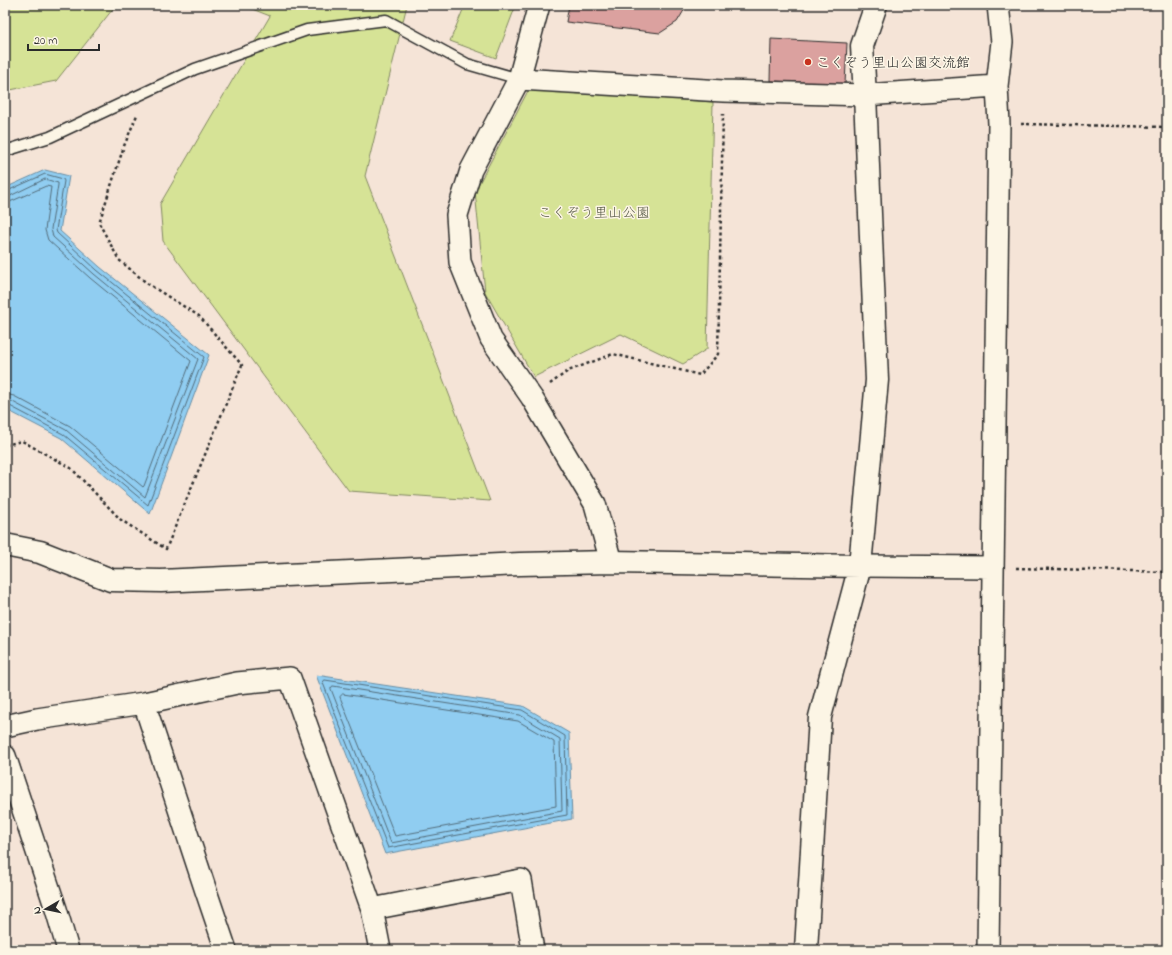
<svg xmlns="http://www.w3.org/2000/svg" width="1172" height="955" font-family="'Indie Flower','Klee One',sans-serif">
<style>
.green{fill:#d6e396;stroke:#808760}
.water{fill:#90cdf1;stroke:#688ca2}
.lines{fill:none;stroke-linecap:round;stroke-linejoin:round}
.shore{stroke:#536c7a;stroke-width:1}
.building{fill:#dba19f;stroke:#2b2b2b}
.service-casing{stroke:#2b2b2b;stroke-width:13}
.minor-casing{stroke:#2b2b2b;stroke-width:24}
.tertiary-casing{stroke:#2b2b2b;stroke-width:25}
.path{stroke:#2b2b2b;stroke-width:2.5;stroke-dasharray:3 3;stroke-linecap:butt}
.service{stroke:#fcf5e5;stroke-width:10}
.minor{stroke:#fcf5e5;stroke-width:21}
.tertiary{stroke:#fcf5e5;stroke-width:22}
.poi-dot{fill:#c8321e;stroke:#fcf5e5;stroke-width:1.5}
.labels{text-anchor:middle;stroke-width:3;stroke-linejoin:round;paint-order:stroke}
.poi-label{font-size:14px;fill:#2b2b2b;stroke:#fcf5e5;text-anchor:start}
.park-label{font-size:14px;fill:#565946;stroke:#fcf5e5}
</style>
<rect width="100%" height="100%" fill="#f5e4d7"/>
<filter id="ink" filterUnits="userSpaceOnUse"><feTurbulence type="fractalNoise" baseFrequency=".025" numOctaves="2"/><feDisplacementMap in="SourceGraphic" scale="8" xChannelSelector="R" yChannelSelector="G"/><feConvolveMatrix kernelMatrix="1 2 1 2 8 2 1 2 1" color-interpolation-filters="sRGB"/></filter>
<g filter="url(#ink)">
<!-- green -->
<path class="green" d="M5,5h111l-60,76 -51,10z
M242,5h165l-42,171 125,325 -141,-10 -186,-250 -3,-37 110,-188z
M465,5h51l-20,53 -46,-17z
M529,89l184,13 -6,247 -24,15 -62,-30 -87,43 -49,-85 -10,-101z"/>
<!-- water -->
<path class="water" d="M45,170l24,6 -9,55 40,36 109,88 -59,159 -89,-76 -52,-27 -4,-4v-219z
M316,675l207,31 46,27 3,86 -187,35z"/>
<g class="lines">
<!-- shore -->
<path class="shore" d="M5,192l40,-18 18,5 1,2 -8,49 1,3 40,37 107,87 -56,148 -85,-71 -55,-29h-3
M5,197l5,-1 35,-17 13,4v2l-7,44 2,8 41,37 104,85 -53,138 -79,-67 -55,-29 -6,-1
M5,203l7,-2 34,-15 5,1 -6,43 3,10 42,38 101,83 -47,125 -1,1 -73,-61 -56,-30 -9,-2
M325,680l197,30 43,26 2,79 -179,33 -65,-165z
M333,686l187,29 40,24 2,72 -171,32 -60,-154z
M343,694l175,27 36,21 2,64 -161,30 -55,-139z"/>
</g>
<!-- building -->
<path class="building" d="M569,5h117v2l-9,15 -17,11 -94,-11z
M771,39l76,4 -2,41 -75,-3z"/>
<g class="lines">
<defs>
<path id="service" d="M5,151l45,-14 145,-68 112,-39 79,-10 81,44 52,15"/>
<path id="minor" d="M539,5l-20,74 -48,91 -14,45 3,47 31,77 41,59 63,106 16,58
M519,79l204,12 142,4 132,-9
M860,566l133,1
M144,703l62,188 20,59
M5,726l32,-7 107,-16 93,-20 53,-5 82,231 8,41
M5,756l51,153 12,41
M372,909l149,-29 12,70
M988,950l11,-826 -2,-38 5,-44 -4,-37"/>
<path id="tertiary" d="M5,545l35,7 71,28 50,1 359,-17 91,-2 249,4
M806,950l14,-233 40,-151 17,-186 -12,-285 -3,-49 14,-41"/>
</defs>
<!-- service casing -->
<use href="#service" class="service-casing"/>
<!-- minor casing -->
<use href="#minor" class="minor-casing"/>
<!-- tertiary casing -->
<use href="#tertiary" class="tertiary-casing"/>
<!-- path -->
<path class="path" d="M1021,124l146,3
M550,384l18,-13 45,-17 87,21 18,-21 5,-240
M5,445l17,-4 49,27 50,52 45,29 76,-184 -43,-49 -51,-32 -29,-24 -20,-37 25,-77 13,-31
M1016,568l151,4"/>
<!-- service -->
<use href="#service" class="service"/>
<!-- minor -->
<use href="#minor" class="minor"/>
<!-- tertiary -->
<use href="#tertiary" class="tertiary"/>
</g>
</g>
<!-- markers -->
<circle class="poi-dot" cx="808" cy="62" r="4"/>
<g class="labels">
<!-- poi labels -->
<g class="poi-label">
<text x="816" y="67">こくぞう里山公園交流館</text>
</g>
<!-- park labels -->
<g class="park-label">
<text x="594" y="217">こくぞう里山公園</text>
</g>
</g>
<!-- margin -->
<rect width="1172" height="955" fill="none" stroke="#fcf5e5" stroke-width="20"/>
<rect x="10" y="10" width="1152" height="935" fill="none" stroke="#2b2b2b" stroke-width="1.5" filter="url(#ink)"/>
<!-- north arrow -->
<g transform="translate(46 909) rotate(261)" stroke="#fcf5e5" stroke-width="3" paint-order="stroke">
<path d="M0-3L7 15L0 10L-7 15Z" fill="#2b2b2b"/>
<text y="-6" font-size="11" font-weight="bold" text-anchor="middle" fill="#2b2b2b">N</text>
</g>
<!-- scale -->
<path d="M28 44v6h71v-6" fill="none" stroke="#2b2b2b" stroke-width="2"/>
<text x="34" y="44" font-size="12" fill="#2b2b2b" stroke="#fcf5e5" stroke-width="3" paint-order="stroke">20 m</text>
</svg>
